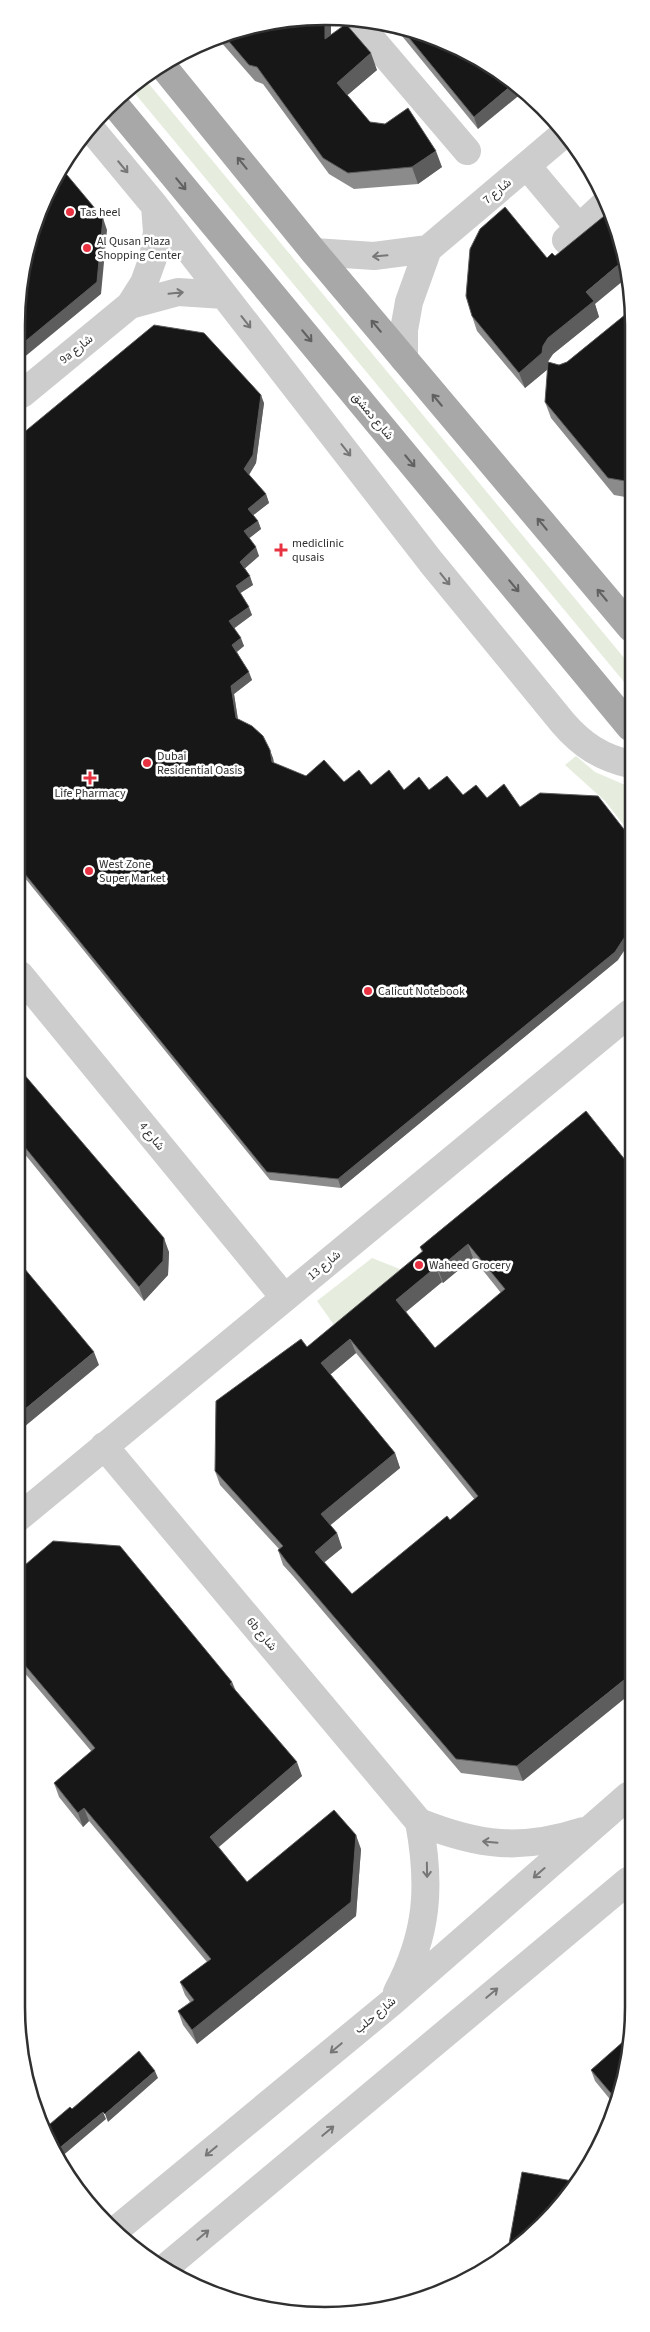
<svg xmlns="http://www.w3.org/2000/svg" width="650" height="2332" font-family="'Source Sans 3',Vazirmatn,sans-serif">
<style>
.green{fill:#e6edde}
.lines{fill:none;stroke-linecap:round;stroke-linejoin:round}
.minor{stroke:#cdcdcd;stroke-width:28}
.major{stroke:#a8a8a8;stroke-width:28}
.wall{fill:#8b8b8b;fill-rule:evenodd}
.shaded-wall{fill:#5d5d5d}
.building{fill:#171717;stroke:#5d5d5d;fill-rule:evenodd}
.oneway{stroke:#606060}
.oneway2{stroke:#777}
.poi-dot{fill:#e83141;stroke:#fff;stroke-width:2}
.labels{text-anchor:middle;stroke-width:5;stroke-linejoin:round;paint-order:stroke}
.street-label{font-size:12px;fill:#303030;stroke:#fff}
.poi-label{font-size:12px;fill:#303030;stroke:#fff;text-anchor:start}
.rim{fill:none;stroke:#303030;stroke-width:2.5}
</style>
<rect width="100%" height="100%" fill="#fff"/>
<!-- green -->
<path class="green" d="M144,78l486,587v24l-498,-599z
M576,756l19,16 35,15v46l-25,-32 -40,-36z
M372,1258l38,15 -71,59 -22,-31z"/>
<g class="lines">
<!-- minor -->
<path class="minor" d="M357,22l110,129
M92,130l63,76 276,356 132,161c19,22 39,35 67,41
M527,166l52,62
M566,240l40,-37
M314,252l60,4 54,-7
M130,305l48,-13 46,3
M404,359v-29l5,-28 19,-53 137,-116
M22,394l108,-89 14,-22 9,-25 4,-26 -2,-26
M20,975l264,322
M104,1446l315,376c60,24 102,29 164,9
M18,1518l612,-505
M397,1992c31,-58 34,-106 22,-170
M117,2229l274,-226 237,-207
M166,2267l462,-386"/>
<!-- major -->
<path class="major" d="M162,65l152,187 317,376
M116,106l514,621"/>
</g>
<!-- wall -->
<path class="wall" d="M264,22h67v13l46,35 -30,25 23,27 72,45 -24,17 -64,5 -25,-15 -66,-90 -8,-3 -35,-40z
M393,25l86,32 -1,72z
M547,258l48,46 4,13 -46,37 -5,8 11,3 8,-3 64,-52v188l-17,-3 -63,-77 -6,-16 3,-33 -23,19 -48,-57 -5,-15z
M264,403l-8,60 -7,12 17,19 3,9 -16,12 5,6 3,8 -12,9 10,18 -14,12 8,17 -13,8 12,22 -18,13 10,18 -7,6 15,28 -18,14 4,25 35,39 1,5 32,13 38,6 27,3 33,5h25l34,5 155,165 -277,228 -71,-8 -250,-308 2,-438z
M19,1075l150,177 -1,23 -24,26 -125,-154z
M586,1111l-63,670 -62,-8 -168,-197 -10,-11 -5,-15 1,-1 -59,-64 -5,-14 207,-219 -2,-5zM473,1258l28,35 -66,55 -29,-36 36,-30 1,1zM356,1353l119,147 -25,20 -98,74 -28,-32 18,-14 -5,-15 -7,-8 70,-57 -5,-15 -65,-78z
M18,1571l214,111 4,9 66,85 -83,71 28,35 114,-33 -5,67 -159,128 -14,-19 -5,-14 12,-9 -5,-7 -5,-13 27,-20 -118,-141 -6,6 -24,-30 -5,-14 38,-31 -75,-88z
M628,2067l-15,36 -18,-22 -4,-11z"/>
<!-- shaded-wall -->
<path class="shaded-wall" d="M325,22h6v34l-6,-17z
M371,53l6,17 -34,29 -6,-16z
M512,85l10,8 -44,36 -4,-12z
M436,151l6,16 -24,17 -6,-17z
M103,218l4,12 -6,64 -79,65v-15z
M624,260l5,16 -34,28 4,13 -46,37 -5,7v8l-23,19 -6,-15 67,-81z
M261,395l3,8 -8,60 -9,15 -3,-9z
M266,494l3,9 -18,14 -3,-8z
M258,521l3,8 -14,11 -3,-9z
M256,547l3,9 -16,14 -3,-8z
M250,576l3,9 -14,9 -3,-8z
M249,607l3,8 -20,15 -3,-9z
M241,638l3,8 -9,7 -3,-8z
M249,672l3,8 -18,14 5,33 -3,-9 -5,-32z
M270,750l3,8 2,13 -3,-9z
M630,929v13l-12,18 -277,228 -3,-9z
M164,1238l5,14 -1,23 -24,26 -5,-14z
M468,1244l5,14 -30,25 -5,-14z
M436,1267l6,15 -40,33 -6,-15z
M350,1339l6,14 -30,25 -5,-15z
M94,1352l5,13 -81,67v-17z
M395,1453l5,15 -73,60 -6,-14z
M337,1533l5,15 -22,18 -5,-14z
M629,1676v19l-106,86 -6,-15z
M232,1682l5,14 -7,-12z
M297,1762l5,14 -87,74 -5,-13z
M84,1808l5,13 -6,6 -5,-14z
M356,1835l5,14 -5,67 -159,128 -5,-14z
M155,2071l3,7 -50,44 -3,-8z
M103,2112l3,7 -46,39 -4,-7z"/>
<!-- building -->
<path class="building" d="M264,22h61v17l21,-15 25,29 -34,30 33,39 15,2 23,-16 28,43 -24,16 -64,6 -25,-15 -66,-91 -8,-2 -23,-27z
M401,28l78,29 33,28 -38,32z
M62,169l41,49 -6,64 -75,62v-79z
M505,207l42,51 5,-5 3,3 54,-44 15,48 -38,32 8,9 -46,37 -5,8 -1,7 -23,20 -47,-57 -6,-20 4,-47 10,-20z
M631,310v172l-23,-4 -63,-76 3,-40 11,3 8,-3z
M154,325l50,8 57,62 -8,60 -9,14 22,25 -18,15 10,12 -14,10 12,16 -16,15 10,14 -14,10 13,21 -20,14 12,17 -9,7 17,27 -18,14 5,32 16,8 11,10 7,14 2,12 34,14 18,-16 20,22 15,-12 12,15 18,-15 15,20 15,-13 10,13 18,-14 16,19 13,-10 11,13 17,-14 16,23 20,-14 58,3 32,41v92l-15,23 -277,227 -71,-7 -247,-304 2,-434z
M22,1072l142,166 -1,23 -24,26 -120,-147v-65z
M586,1111l44,55 -1,510 -112,90 -61,-7 -169,-197 -9,-12 5,-4 -68,-75 1,-70 85,-62 6,8 116,-96 -3,-4zM468,1244l37,45 -70,59 -39,-48 40,-33 2,2zM350,1339l128,157 -28,24 -3,-4 -95,78 -37,-42 22,-19 -16,-19 74,-61 -74,-90z
M19,1262l75,90 -76,63z
M53,1541l67,5 112,136 -2,2 67,78 -87,75 37,45 87,-72 22,25 -5,67 -159,128 -14,-19 16,-11 -14,-18 31,-23 -127,-151 -6,5 -24,-30 41,-35 -78,-92 1,-85z
M625,2040l3,4v23l-13,31 -24,-28z
M139,2051l16,20 -50,43 -2,-2 -47,39 -13,-21 27,-23 2,2z
M522,2172l56,10 -65,70 -6,3z"/>
<!-- one-way arrows -->
<defs><path id="oneway-shaft" d="M-6 0H5M1.5-3L5.5 0L1.5 3" fill="none" stroke-width="1.6" stroke-linecap="round" stroke-linejoin="round" transform="scale(1.25)"/></defs>
<g class="oneway">
<use href="#oneway-shaft" transform="translate(242 163) rotate(-129)"/>
<use href="#oneway-shaft" transform="translate(181 184) rotate(50)"/>
<use href="#oneway-shaft" transform="translate(376 326) rotate(-130)"/>
<use href="#oneway-shaft" transform="translate(307 336) rotate(50)"/>
<use href="#oneway-shaft" transform="translate(437 400) rotate(-130)"/>
<use href="#oneway-shaft" transform="translate(410 461) rotate(50)"/>
<use href="#oneway-shaft" transform="translate(542 524) rotate(-130)"/>
<use href="#oneway-shaft" transform="translate(514 586) rotate(50)"/>
<use href="#oneway-shaft" transform="translate(602 595) rotate(-130)"/>
</g>
<g class="oneway2">
<use href="#oneway-shaft" transform="translate(123 167) rotate(50)"/>
<use href="#oneway-shaft" transform="translate(380 256) rotate(175)"/>
<use href="#oneway-shaft" transform="translate(176 293) rotate(-6)"/>
<use href="#oneway-shaft" transform="translate(246 322) rotate(52)"/>
<use href="#oneway-shaft" transform="translate(346 450) rotate(52)"/>
<use href="#oneway-shaft" transform="translate(445 579) rotate(51)"/>
<use href="#oneway-shaft" transform="translate(490 1842) rotate(-175)"/>
<use href="#oneway-shaft" transform="translate(427 1870) rotate(89)"/>
<use href="#oneway-shaft" transform="translate(539 1873) rotate(139)"/>
<use href="#oneway-shaft" transform="translate(492 1993) rotate(-40)"/>
<use href="#oneway-shaft" transform="translate(336 2048) rotate(140)"/>
<use href="#oneway-shaft" transform="translate(328 2131) rotate(-40)"/>
<use href="#oneway-shaft" transform="translate(211 2151) rotate(140)"/>
<use href="#oneway-shaft" transform="translate(203 2235) rotate(-40)"/>
</g>
<!-- markers -->
<g class="poi-dot">
<circle cx="70" cy="212" r="5"/>
<circle cx="87" cy="248" r="5"/>
<path d="M278.5 542.5h5v5h5v5h-5v5h-5v-5h-5v-5h5z"/>
<circle cx="147" cy="763" r="5"/>
<path d="M87.5 770.5h5v5h5v5h-5v5h-5v-5h-5v-5h5z"/>
<circle cx="89" cy="871" r="5"/>
<circle cx="368" cy="991" r="5"/>
<circle cx="419" cy="1265" r="5"/>
</g>
<g class="labels">
<!-- street labels -->
<g class="street-label">
<text transform="translate(497 191) rotate(-40)" y="4">شارع 7</text>
<text transform="translate(76 349) rotate(-39)" y="4">9a شارع</text>
<text transform="translate(373 416) rotate(50)" y="4">شارع دمشق</text>
<text transform="translate(152 1136) rotate(51)" y="4">شارع 4</text>
<text transform="translate(324 1265) rotate(-40)" y="4">شارع 13</text>
<text transform="translate(262 1634) rotate(50)" y="4">6b شارع</text>
<text transform="translate(375 2015) rotate(-40)" y="4">شارع حلب</text>
</g>
<!-- poi labels -->
<g class="poi-label">
<text x="80" y="216">Tas heel</text>
<text x="97" y="245">Al Qusan Plaza<tspan x="97" dy="14">Shopping Center</tspan></text>
<text x="292" y="547">mediclinic<tspan x="292" dy="14">qusais</tspan></text>
<text x="157" y="760">Dubai<tspan x="157" dy="14">Residential Oasis</tspan></text>
<text x="90" y="797" text-anchor="middle">Life Pharmacy</text>
<text x="99" y="868">West Zone<tspan x="99" dy="14">Super Market</tspan></text>
<text x="378" y="995">Calicut Notebook</text>
<text x="429" y="1269">Waheed Grocery</text>
</g>
</g>
<!-- crop -->
<path d="M0 0H650V2332H0ZM325 25H325A300 300 0 0 1 625 325V2007A300 300 0 0 1 325 2307H325A300 300 0 0 1 25 2007V325A300 300 0 0 1 325 25Z" fill="#fff" fill-rule="evenodd"/>
<path class="rim" d="M325 25H325A300 300 0 0 1 625 325V2007A300 300 0 0 1 325 2307H325A300 300 0 0 1 25 2007V325A300 300 0 0 1 325 25Z"/>
</svg>
